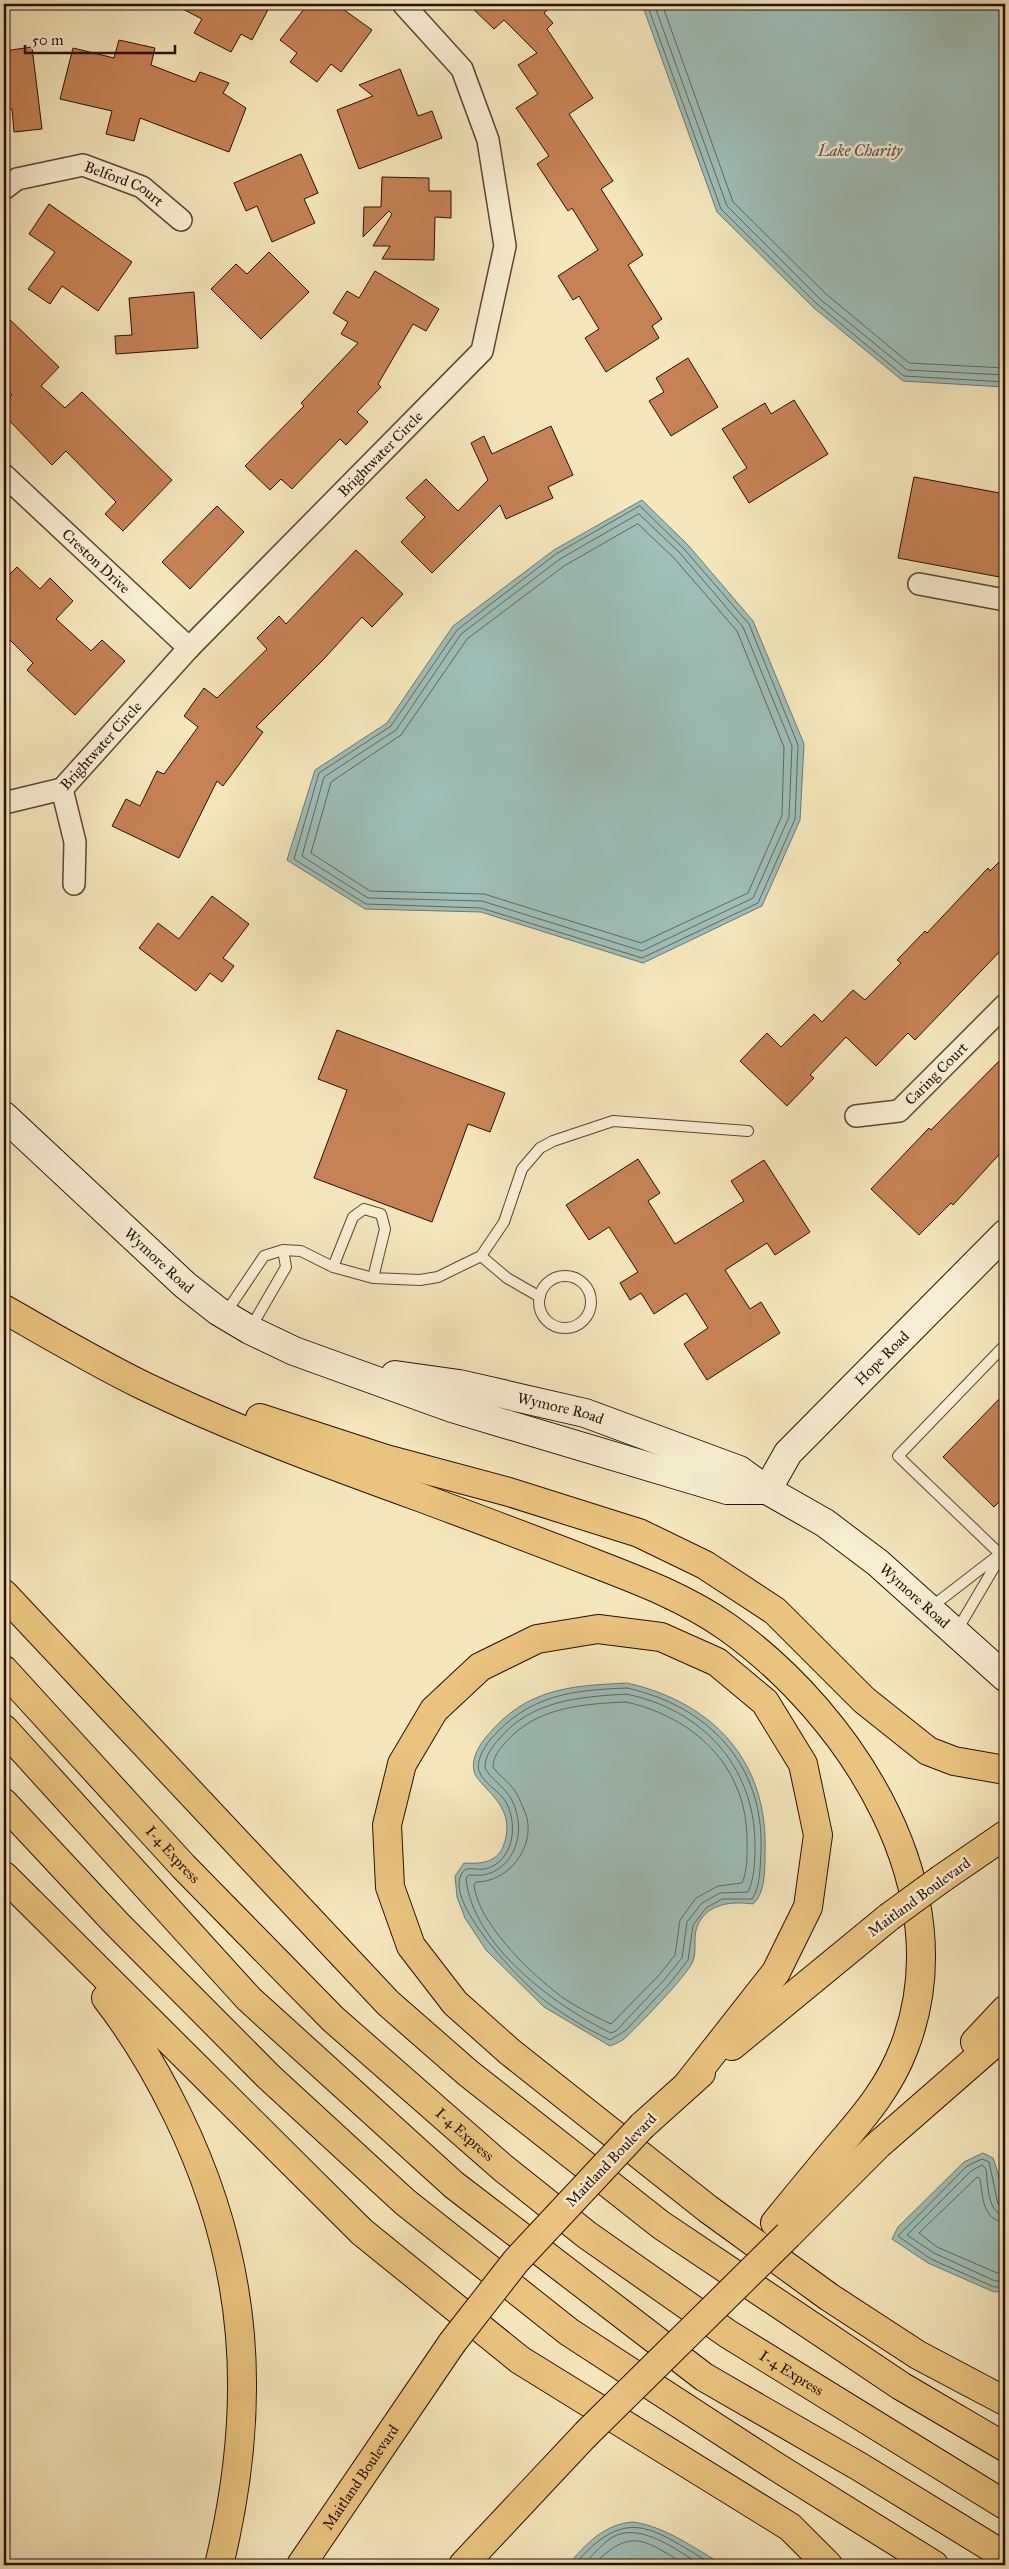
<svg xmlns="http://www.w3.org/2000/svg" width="1009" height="2569" font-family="'IM FELL Great Primer',serif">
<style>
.water{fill:#9ebeb7;stroke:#6f786f}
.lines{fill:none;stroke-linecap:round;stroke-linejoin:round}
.shore{stroke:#63665d;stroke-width:1}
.building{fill:#c68255;stroke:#280f03}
.lane-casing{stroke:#5b4531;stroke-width:12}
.street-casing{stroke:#5b4531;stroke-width:24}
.secondary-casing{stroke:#280f03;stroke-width:30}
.highway-casing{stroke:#280f03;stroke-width:30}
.lane{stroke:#f8efd3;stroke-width:10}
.street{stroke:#f8efd3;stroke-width:21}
.secondary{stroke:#f8efd3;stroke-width:28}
.highway{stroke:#eac47e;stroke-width:28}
.highway-bridge-casing{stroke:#280f03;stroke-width:30;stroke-linecap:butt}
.highway-bridge{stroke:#eac47e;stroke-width:28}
.labels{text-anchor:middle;stroke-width:5;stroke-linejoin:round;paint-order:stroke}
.street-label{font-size:15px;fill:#280f03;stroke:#f8efd3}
.water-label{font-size:16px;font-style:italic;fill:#57554b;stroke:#f8efd3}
</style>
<rect width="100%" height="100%" fill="#f4e7bb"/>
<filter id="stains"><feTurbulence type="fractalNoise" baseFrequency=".004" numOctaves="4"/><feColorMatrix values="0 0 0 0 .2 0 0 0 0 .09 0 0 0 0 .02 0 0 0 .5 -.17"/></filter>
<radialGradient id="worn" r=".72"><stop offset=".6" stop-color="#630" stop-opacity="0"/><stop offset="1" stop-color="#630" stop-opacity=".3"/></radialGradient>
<!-- water -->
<path class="water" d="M642,4h363v383l-102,-6 -89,-73 -97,-96z
M642,500l46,45 65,76 51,123 -4,76 -38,86 -119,57 -162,-51 -116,-3 -78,-49 28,-90 72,-47 66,-97 101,-76z
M627,1683c88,20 142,80 138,171 0,16 0,40 -12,50 -21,-3 -47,-1 -56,23 -4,10 0,24 -4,34 -5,14 -57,67 -69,78 -4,3 -9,5 -14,7l-66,-39 -58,-57 -21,-32 -8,-21 -2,-21 9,-13c16,1 32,0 39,-16 10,-26 0,-42 -18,-60 -4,-5 -10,-10 -11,-16 -3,-12 5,-26 13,-35 40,-48 82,-50 140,-53z
M983,2153l10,5c16,42 12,89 12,133l-11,1 -66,-29 -36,-24 6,-12 66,-65z
M633,2522c34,5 62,27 91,43h-156c18,-21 36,-41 65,-43z"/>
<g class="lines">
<!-- shore -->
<path class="shore" d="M647,4l74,205 96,95 87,72 101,6
M654,4l73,202 94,94 86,70 98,5
M662,4l71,198 93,92 83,69 96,5
M640,506l44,43 65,75 49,121 -3,74 -37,84 -116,55 -161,-50 -115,-4 -72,-45 25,-86 72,-47 66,-96 99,-76z
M639,514l41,39 63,74 49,119 -3,71 -36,81 -111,53 -160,-50 -114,-3 -66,-42 22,-79 72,-47 65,-96 99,-75z
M638,524l36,34 63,73 47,116 -2,68 -34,78 -107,50 -157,-49 -114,-3 -59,-38 20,-71 70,-47 66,-96 97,-73z
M627,1688c81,18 137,76 134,162 -1,15 0,36 -9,49h-30l-16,9 -13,17 -5,35 -18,23 -44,47 -16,10c-21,-10 -43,-23 -62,-37 -21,-15 -115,-109 -82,-134 6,-1 13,1 19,0 30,-7 34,-48 19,-70 -7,-9 -21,-17 -25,-28 -3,-11 5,-23 11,-31 38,-45 82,-50 137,-52z
M626,1694c75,15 128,71 129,149 0,16 0,34 -7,49l-28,1 -18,10 -15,19 -5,36 -17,21 -49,52 -5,2c-56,-27 -139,-88 -145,-155l3,-3c6,0 13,1 19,-1 32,-11 38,-51 22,-77 -7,-11 -19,-18 -25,-29 0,-13 7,-21 15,-30 32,-38 80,-41 126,-44z
M626,1702c68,15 120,64 121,136 0,15 1,32 -5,45l-24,3 -22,12 -16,22 -5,35 -15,19 -49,50c-19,-9 -41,-20 -57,-33 -28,-23 -76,-69 -80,-106l2,-3c32,0 58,-33 51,-64 -2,-7 -6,-15 -9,-22 -6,-12 -18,-19 -25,-29 0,-10 6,-17 12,-24 31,-36 77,-39 121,-41z
M1005,2209l-7,-5 -9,-42 -7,-3 -15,7 -69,70 33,23 63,28h11
M1005,2215c-18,-1 -17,-31 -19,-46l-4,-4 -11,6 -64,64 27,18 61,28 10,-1
M1005,2222c-23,-1 -22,-26 -25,-43l-3,-2 -58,56 18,14 60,26h8
M574,2565c55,-64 80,-34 140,0
M583,2565c9,-9 18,-20 28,-27 28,-18 67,13 90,27
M593,2565c39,-39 51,-25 93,0"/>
</g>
<!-- building -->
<path class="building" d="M173,4h98l-19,36 -11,-6 -10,18 -37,-19 8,-14z
M308,4h28l36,26 -31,42 -10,-8 -14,18 -27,-20 7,-9 -17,-13z
M468,4h86l-10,9 9,10 -6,6 46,69 -24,16 44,67 -12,8 42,66 -15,10 34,54 -10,7 7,12 -53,34 -21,-34 14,-9 -20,-33 -6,4 -15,-24 40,-26 -26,-42 -4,3 -31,-47 12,-8 -33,-48 22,-14 -20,-29 19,-12 -33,-33 -10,9z
M119,40l36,8 -4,17 44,17 5,-10 29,11 -6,10 23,15 -17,44 -89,-34 -6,23 -28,-7 6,-23 -52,-12 13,-51 41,10z
M32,47l10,82 -28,3 -2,-23 -8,1v-59z
M400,69l18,47 14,-5 10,27 -83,31 -22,-59 36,-14 -14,-11z
M301,154l17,39 -14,6 11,24 -43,19 -15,-36 -11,5 -12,-28z
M382,177l47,1v13h22v27l-16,-1 -1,43 -52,-1 8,-13h-17l19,-32 -3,-3 -26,26 1,-30h17z
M49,204l83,58 -34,49 -36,-25 -12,18 -22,-15 27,-37 -26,-18z
M269,252l40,40 -48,47 -50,-50 25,-25 11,10z
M375,271l64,38 -13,22 -13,-7 -35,60 3,3 -24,25 11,10 -22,23 -6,-6 -48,50 -11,-10 -11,11 -25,-24 59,-60 -3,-3 57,-60 -17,-9 7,-12 -15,-9 14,-22 12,7z
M194,292l4,56 -82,6 -1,-18 17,-1 -3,-37z
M4,314l55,53 -18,19 24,22 17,-16 90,88 -49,51 -18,-17 11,-12 -50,-51 -14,14 -48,-50v-12l8,-8 -8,-9z
M688,358l30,49 -47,29 -22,-35 15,-9 -8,-14z
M794,400l34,54 -79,49 -16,-26 14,-9 -25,-39 43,-26 6,11z
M551,426l22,49 -25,12 5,11 -47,21 -6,-14 -68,68 -31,-31 24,-25 -19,-19 20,-19 32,32 30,-31 -17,-37 13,-7 8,18z
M914,477l91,17v84l-107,-20z
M217,506l27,26 -54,57 -28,-27z
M356,550l47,44 -31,33 -10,-10 -39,43 -67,67 7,5 -40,54 -6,-5 -38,77 -67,-32 14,-27 14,7 17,-35 7,3 34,-47 -14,-11 20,-28 13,10 50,-49 -10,-11 22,-22 7,8z
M17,567l23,22 10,-11 23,23 -17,18 35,32 11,-11 23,21 -50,54 -48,-45 6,-7 -29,-29v-54z
M1005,856v90l-90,94 -7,-7 -32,33 -30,-29 -36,38 4,3 -27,28 -47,-45 27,-28 14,14 33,-33 8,8 31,-32 12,10 36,-37 -4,-3 28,-29 2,2 61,-65 2,3z
M212,896l37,28 -26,34 11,8 -12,16 -12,-9 -14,18 -57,-43 19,-25 21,16z
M337,1030l168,63 -15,39 -22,-8 -36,98 -118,-44 33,-88 -29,-11z
M1005,1055v93l-52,57 -2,-2 -32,32 -48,-46 58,-61 2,2z
M638,1159l22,34 -12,8 27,43 69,-43 -13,-20 33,-21 46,72 -35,23 -8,-12 -42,27 25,39 11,-7 19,31 -73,47 -23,-36 24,-16 -22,-35 -32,21 -13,-21 -11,7 -10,-17 18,-11 -29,-45 -20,13 -23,-35z
M1005,1393v103l-11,11 -51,-50z"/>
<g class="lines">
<defs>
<path id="lane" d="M283,1250l18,1 32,16 40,11 47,2 18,-3 43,-21 23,-34 18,-53 18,-21 13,-7 60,-20 135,10
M481,1256l26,22 33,19
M333,1267l20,-50 11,-8 17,5 4,15 -12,49
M539 1302a26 26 0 1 1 52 0a26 26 0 1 1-52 0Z
M225,1314l39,-58 19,-6 3,17 -36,62
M930,1608l70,-54 -102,-98 107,-111
M956,1632l49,-83"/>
<g id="street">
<path id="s1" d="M4,189l13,-10 66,-14 59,22 39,33"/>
<path id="s2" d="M4,475l185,173"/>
<path d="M919,584l86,16"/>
<path d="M62,789l13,53 -1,42"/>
<path id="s3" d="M4,803l58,-14 127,-141 293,-297 23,-105 -17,-106 -26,-71 -59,-65"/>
<path id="s4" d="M856,1116l43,-5 106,-106"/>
</g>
<g id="secondary">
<path id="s5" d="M4,1116l181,169 33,26 32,19 44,21 158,57 275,82h40"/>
<path id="s6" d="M395,1375l64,9 126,29 154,57 28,20 58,33 53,40 127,114"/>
<path id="s7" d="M767,1490l21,-37 217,-219"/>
</g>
<g id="highway">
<path d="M4,1309c45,26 91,53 138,76 91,44 186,79 280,113 56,21 113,42 169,64 47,18 95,36 136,65 125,89 238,265 177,421 -14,37 -37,65 -62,94 -23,27 -45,54 -67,81"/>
<path d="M260,1418l126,41 123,33 130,41 66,32 70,46 89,89 64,51 26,10 51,9"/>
<path d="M4,1594l384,409 80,70 193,152 240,161 104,61"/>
<path id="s8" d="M4,1670l179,196 150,153 170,149 84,67 141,99 277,171"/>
<path d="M4,1729l245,270 205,186 250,192 156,90 145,89"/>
<path d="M4,1803l112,120 153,154 136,125 164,130 206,134 159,99"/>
<path d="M4,1876l358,356 158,128 270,167 38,38"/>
<path d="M941,1879l64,-44"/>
<path d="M106,1998c28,36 51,75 71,116 73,149 81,291 42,451"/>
<path d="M975,2042l30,-32"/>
<path d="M732,2046l157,-129"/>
<path d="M688,2084l88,-112 32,-65 10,-72 -15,-71 -38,-62 -48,-40 -56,-25 -63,-8 -61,10 -57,28 -46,43 -32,54 -15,61 3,62 21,59 44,57 55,49 198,157 121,88 89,58 87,46"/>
<path d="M642,2126l59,-53"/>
<path d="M788,2235l90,-90 127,-111"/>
<path id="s9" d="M301,2565l151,-222"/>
<path d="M463,2565l123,-131"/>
</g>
</defs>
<!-- lane casing -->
<use href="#lane" class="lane-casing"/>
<!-- street casing -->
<use href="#street" class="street-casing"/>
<!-- secondary casing -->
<use href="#secondary" class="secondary-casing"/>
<!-- highway casing -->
<use href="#highway" class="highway-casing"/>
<!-- lane -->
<use href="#lane" class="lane"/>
<!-- street -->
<use href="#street" class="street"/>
<!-- secondary -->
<use href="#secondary" class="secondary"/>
<!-- highway -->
<use href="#highway" class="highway"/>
<defs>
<path id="highway-bridge" d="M889,1917l52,-38
M452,2343l64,-82 126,-135
M586,2434l202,-199"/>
</defs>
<!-- highway-bridge casing -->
<use href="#highway-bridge" class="highway-bridge-casing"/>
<!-- highway-bridge -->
<use href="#highway-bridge" class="highway-bridge"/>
</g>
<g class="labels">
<!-- street labels -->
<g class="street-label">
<text dy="5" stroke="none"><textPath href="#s1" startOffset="129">Belford Court</textPath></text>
<text dy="5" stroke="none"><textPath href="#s3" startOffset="522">Brightwater Circle</textPath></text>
<text dy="5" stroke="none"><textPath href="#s2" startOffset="126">Creston Drive</textPath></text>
<text dy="5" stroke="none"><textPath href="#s3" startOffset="118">Brightwater Circle</textPath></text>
<text dy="5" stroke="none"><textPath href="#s4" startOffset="96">Caring Court</textPath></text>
<text dy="5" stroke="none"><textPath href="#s5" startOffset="212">Wymore Road</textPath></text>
<text dy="5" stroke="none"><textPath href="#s7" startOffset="176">Hope Road</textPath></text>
<text dy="5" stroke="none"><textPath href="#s6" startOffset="169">Wymore Road</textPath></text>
<text dy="5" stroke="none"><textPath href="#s6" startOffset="575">Wymore Road</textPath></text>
<text dy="5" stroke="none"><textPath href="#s8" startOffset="250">I-4 Express</textPath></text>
<text transform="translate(919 1897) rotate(-36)" y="5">Maitland Boulevard</text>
<text dy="5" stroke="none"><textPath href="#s8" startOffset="655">I-4 Express</textPath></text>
<text transform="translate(611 2160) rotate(-46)" y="5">Maitland Boulevard</text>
<text dy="5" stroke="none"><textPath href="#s8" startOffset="1060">I-4 Express</textPath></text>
<text dy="5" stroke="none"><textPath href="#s9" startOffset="106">Maitland Boulevard</textPath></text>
</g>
<!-- water labels -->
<g class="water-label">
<text x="860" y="156">Lake Charity</text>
</g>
</g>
<!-- margin -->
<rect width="1009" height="2569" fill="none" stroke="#f4e7bb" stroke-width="20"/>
<rect x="5" y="5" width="999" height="2559" fill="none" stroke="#280f03" stroke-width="2.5"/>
<rect x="10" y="10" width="989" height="2549" fill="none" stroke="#280f03"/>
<!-- scale -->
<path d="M25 45v8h150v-8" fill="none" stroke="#280f03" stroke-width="2.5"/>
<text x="32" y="45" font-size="15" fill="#280f03" stroke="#f8efd3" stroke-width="4" paint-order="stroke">50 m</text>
<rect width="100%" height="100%" filter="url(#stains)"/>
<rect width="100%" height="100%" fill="url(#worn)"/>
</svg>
